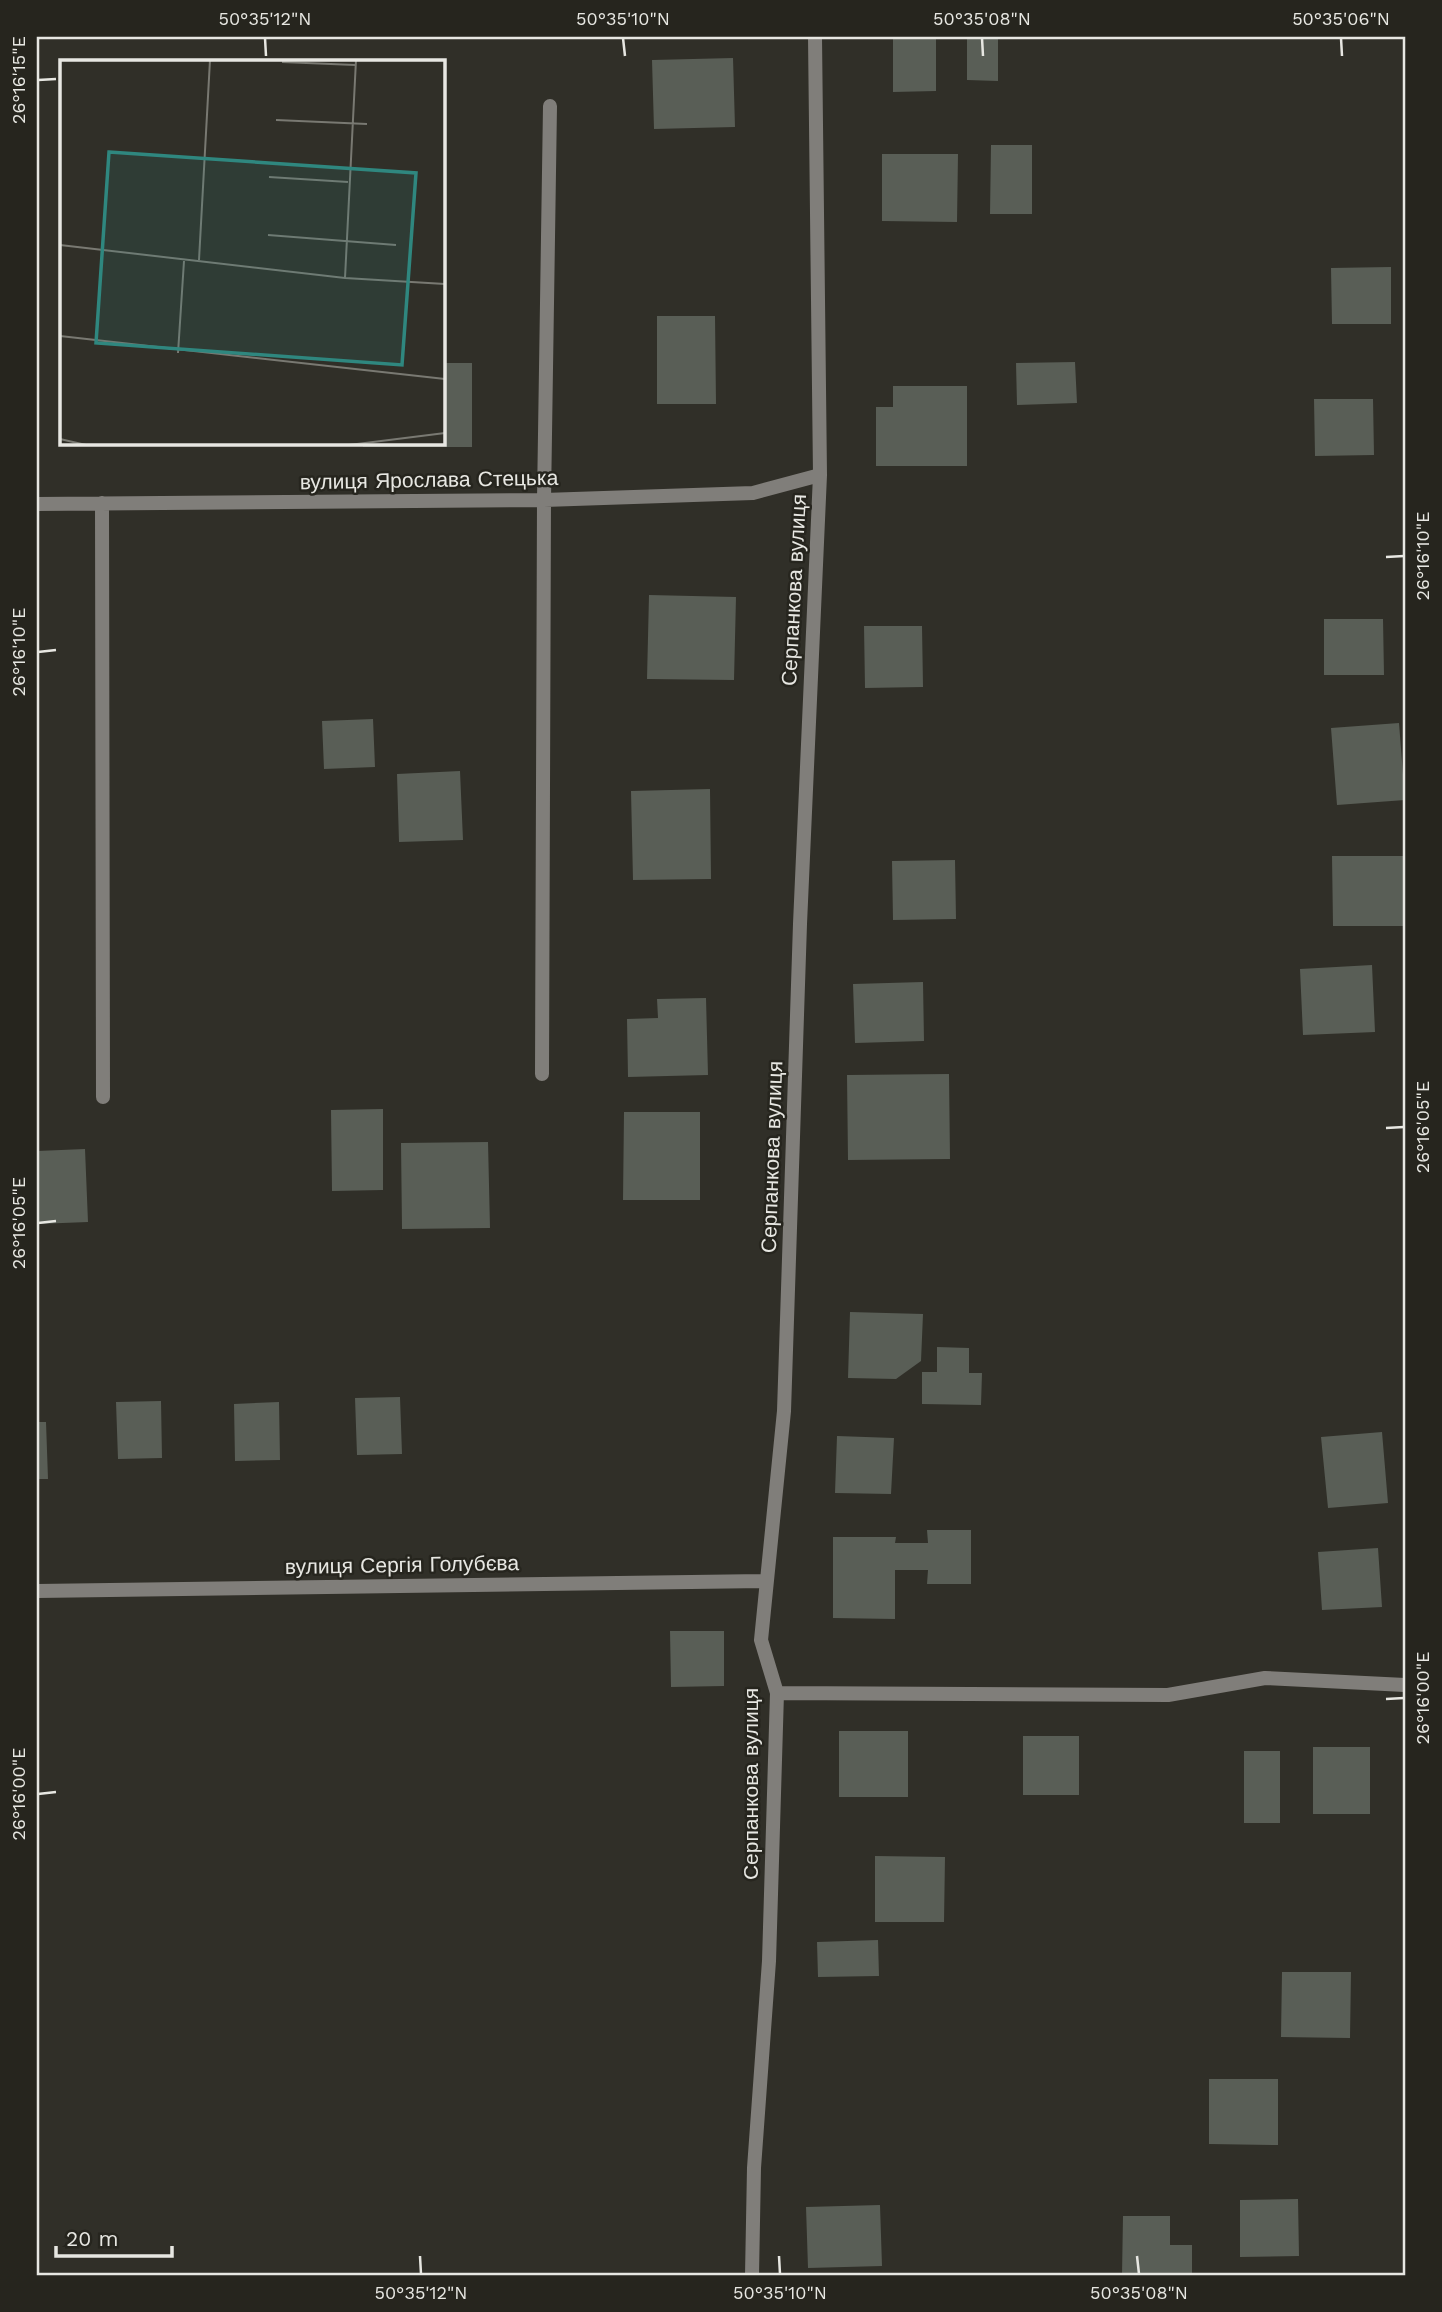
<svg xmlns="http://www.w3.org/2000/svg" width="1442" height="2312" font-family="'Work Sans',sans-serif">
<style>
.building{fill:#595e56}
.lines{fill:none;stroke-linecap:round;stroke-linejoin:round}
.street{stroke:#807e7a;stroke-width:14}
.ticks{fill:none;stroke:#e7e7e2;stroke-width:2.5}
.labels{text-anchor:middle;stroke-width:5;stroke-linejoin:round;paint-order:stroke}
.street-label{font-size:21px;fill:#e7e7e2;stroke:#26251e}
.inset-road{fill:none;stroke:#797972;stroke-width:2}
.view{fill:#2f877f;fill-opacity:0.15;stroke:#2f877f;stroke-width:3.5}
.inset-edge{fill:none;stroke:#e7e7e2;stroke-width:3.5}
.neatline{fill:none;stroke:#e7e7e2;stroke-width:2.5}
.ticks-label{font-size:18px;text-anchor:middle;fill:#e7e7e2}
</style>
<rect width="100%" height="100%" fill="#302f28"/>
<!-- building -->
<path class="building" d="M893,37h43v54l-43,1z
M967,37h31v44l-31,-1z
M733,58l2,69 -81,2 -2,-69z
M991,145h41v69h-42z
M882,154h76l-1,68 -75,-1z
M1391,267v57h-59l-1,-56z
M657,316h58l1,88h-59z
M1075,362l2,41 -60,2 -1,-42z
M443,363h29v84h-109v-4h80z
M893,386h74v80h-91v-59h17z
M1314,399h59l1,56 -59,1z
M649,595l87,2 -2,83 -87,-1z
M1324,619h59l1,56h-60z
M864,626h58l1,61 -58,1z
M373,719l2,48 -51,2 -2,-48z
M1399,723l6,77 -68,5 -6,-77z
M460,771l3,69 -64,2 -2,-68z
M710,789l1,90 -78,1 -2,-89z
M1332,856h71v70h-70z
M955,860l1,59 -63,1 -1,-59z
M1372,965l3,67 -72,3 -3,-66z
M923,982l1,59 -69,2 -2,-59z
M706,998l2,77 -80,2 -1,-58 31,-1 -1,-19z
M949,1074l1,85 -102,1 -1,-85z
M383,1109v81l-51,1 -1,-81z
M624,1112h76v88h-77z
M488,1142l2,86 -88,1 -1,-86z
M85,1149l3,73 -51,2v-73z
M850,1312l73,2 -2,47 -25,18 -48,-1z
M937,1347l32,1v25h13l-1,32 -59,-1v-32h15z
M400,1397l2,57 -45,1 -2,-57z
M161,1401l1,57 -44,1 -2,-57z
M279,1402l1,58 -45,1 -1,-57z
M37,1422h9l2,57h-11z
M1382,1432l6,71 -60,5 -7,-71z
M837,1436l57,2 -3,56 -56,-1z
M927,1530h44v54h-44l1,-14h-33v49l-62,-1v-81h63l-1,6h33z
M1378,1548l4,59 -60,3 -4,-58z
M670,1631h54v55l-53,1z
M839,1731h69v66h-69z
M1023,1736h56v59h-56z
M1313,1747h57v67h-57z
M1244,1751h36v72h-36z
M875,1856l70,1 -1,65h-69z
M878,1940l1,36 -61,1 -1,-35z
M1282,1972h69l-1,66 -69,-1z
M1209,2079h69v66l-69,-1z
M1298,2199l1,57 -59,1v-57z
M880,2205l2,61 -74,2 -2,-61z
M1123,2216h47v29h22v30h-70z"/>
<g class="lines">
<!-- street -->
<path class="street" d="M102,503l1,594
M37,504l507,-4 209,-7 67,-18
M542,1074l2,-574 6,-394
M37,1591l730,-10
M777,1693l391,2 97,-17 140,7
M752,2275l2,-107 15,-207 8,-268 -16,-53 23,-229 16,-487 20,-449 -5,-438"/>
</g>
<!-- ticks -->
<path class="ticks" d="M265,38l1,18M623,38l2,18M982,38l1,18M1341,38l1,18M38,80l18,-1M1386,557l18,-1M38,652l18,-2M1386,1128l18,-1M38,1223l18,-2M1386,1699l18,-1M38,1794l18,-2M420,2256l1,18M779,2256l1,18M1137,2256l2,18"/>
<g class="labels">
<!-- street labels -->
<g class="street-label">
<text transform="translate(429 480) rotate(-1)" y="7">вулиця Ярослава Стецька</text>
<text transform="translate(794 590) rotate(-87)" y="7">Серпанкова вулиця</text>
<text transform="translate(772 1157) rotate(-88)" y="7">Серпанкова вулиця</text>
<text transform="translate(402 1565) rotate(-1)" y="7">вулиця Сергія Голубєва</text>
<text transform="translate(751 1784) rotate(-90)" y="7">Серпанкова вулиця</text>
</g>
</g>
<!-- overview -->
<g transform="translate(60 60)">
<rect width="385" height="385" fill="#302f28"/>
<path class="inset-road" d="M222,2l73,3M216,60l91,4M209,117l79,5M208,175l128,10M0,185l285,33 100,6M139,200l11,-200M285,218l11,-218M0,276l385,43M118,293l6,-92M0,379l26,6M289,385l96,-12"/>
<path class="view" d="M49,92l307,21 -14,192 -306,-22z"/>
<rect width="385" height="385" class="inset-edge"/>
</g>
<!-- border -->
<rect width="1442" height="2312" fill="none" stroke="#26251e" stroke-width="77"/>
<!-- scale -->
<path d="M56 2246v10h116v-10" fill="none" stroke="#e7e7e2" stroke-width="3.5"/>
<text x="66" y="2246" font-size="21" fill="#e7e7e2" stroke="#26251e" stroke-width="5" paint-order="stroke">20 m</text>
<rect x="38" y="38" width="1366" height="2236" class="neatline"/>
<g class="ticks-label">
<text x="265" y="25">50°35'12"N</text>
<text x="623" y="25">50°35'10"N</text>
<text x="982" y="25">50°35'08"N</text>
<text x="1341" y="25">50°35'06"N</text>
<text transform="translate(19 80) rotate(-90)" y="6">26°16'15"E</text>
<text transform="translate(1423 556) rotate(-90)" y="6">26°16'10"E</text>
<text transform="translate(19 652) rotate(-90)" y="6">26°16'10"E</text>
<text transform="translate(1423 1127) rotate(-90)" y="6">26°16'05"E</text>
<text transform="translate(19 1223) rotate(-90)" y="6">26°16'05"E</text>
<text transform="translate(1423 1698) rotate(-90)" y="6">26°16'00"E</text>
<text transform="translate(19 1794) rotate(-90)" y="6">26°16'00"E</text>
<text x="421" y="2299">50°35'12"N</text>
<text x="780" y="2299">50°35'10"N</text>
<text x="1139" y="2299">50°35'08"N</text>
</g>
</svg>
